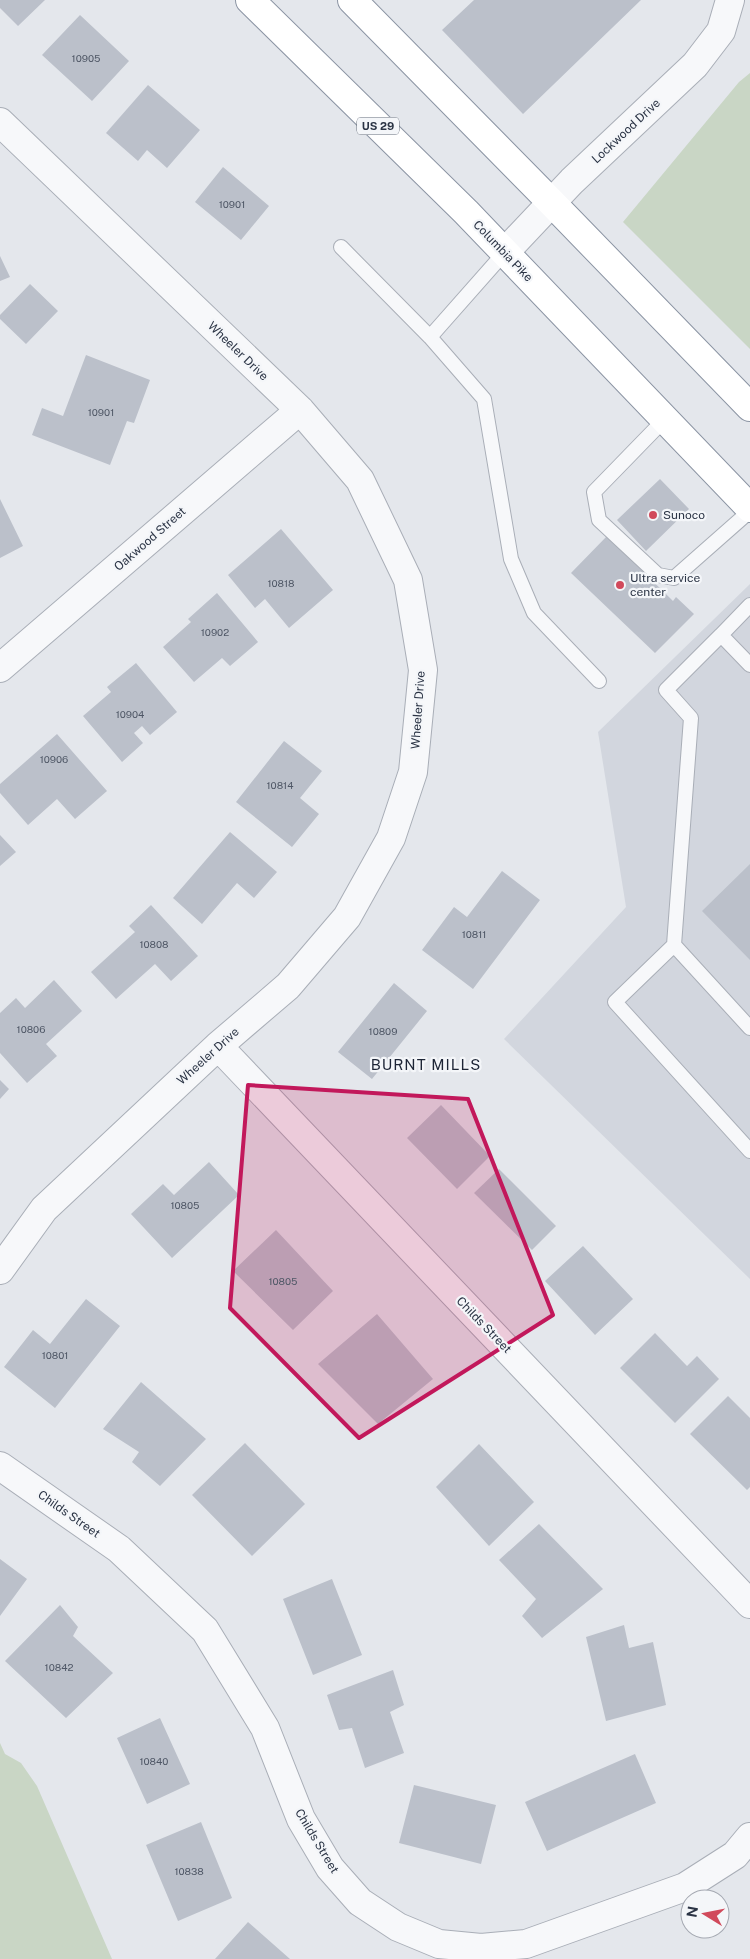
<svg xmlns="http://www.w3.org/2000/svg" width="750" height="1959" font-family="'Public Sans',sans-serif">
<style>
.built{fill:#d2d6de}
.green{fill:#c9d6c5}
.building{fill:#bbc0ca}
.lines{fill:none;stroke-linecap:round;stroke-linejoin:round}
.service-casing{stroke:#a9aeb7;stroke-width:16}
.minor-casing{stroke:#a9aeb7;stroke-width:30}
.tertiary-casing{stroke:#a9aeb7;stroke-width:30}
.trunk-casing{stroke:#8b94a3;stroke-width:30}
.service{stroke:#f7f8fa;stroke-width:14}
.minor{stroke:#f7f8fa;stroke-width:28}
.tertiary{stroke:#f7f8fa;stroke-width:28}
.trunk{stroke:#fff;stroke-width:28}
.marked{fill:#c2185b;fill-opacity:0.2;stroke:#c2185b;stroke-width:4;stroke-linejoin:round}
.poi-dot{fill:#d1495b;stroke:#f4f6f9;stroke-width:2}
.labels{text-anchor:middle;stroke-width:4.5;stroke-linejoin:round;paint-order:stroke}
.number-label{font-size:10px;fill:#4f5766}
.shield{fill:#f4f6f9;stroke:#676e7b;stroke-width:1}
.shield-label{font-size:11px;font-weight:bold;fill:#2b3445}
.street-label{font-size:12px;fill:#2b3445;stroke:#f4f6f9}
.poi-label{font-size:12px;fill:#2b3445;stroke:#f4f6f9;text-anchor:start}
.quarter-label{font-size:15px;letter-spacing:1px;fill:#1d2536;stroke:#f4f6f9}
</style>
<rect width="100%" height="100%" fill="#e4e7ec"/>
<!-- built -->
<path class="built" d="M750,584v695l-246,-240 122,-132 -28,-175z"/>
<!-- green -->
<path class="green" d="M750,73v276l-127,-127 116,-140z
M0,1743l5,11 16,9 16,23 75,173h-112z"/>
<!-- building -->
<path class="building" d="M0,0h45l-27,26 -18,-18z
M474,0h167l-118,114 -81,-84z
M80,15l49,46 -37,40 -50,-46z
M148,85l52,45 -33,38 -20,-18 -9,11 -32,-28z
M223,167l46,39 -28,34 -46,-38z
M0,256l10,21 -10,4z
M30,284l28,27 -32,33 -26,-25v-4z
M86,355l64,25 -16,43 -7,-2 -17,44 -78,-30 10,-27 21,8z
M660,479l29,30 -43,42 -29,-31z
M0,499l23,47 -23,12z
M281,529l52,61 -44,38 -24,-29 -10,9 -27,-33z
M607,536l66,65 3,-4 18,17 -39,39 -84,-80z
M217,593l41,49 -28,24 -8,-8 -28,24 -31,-35 28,-25 -3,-3z
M136,663l41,49 -27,23 -8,-9 -8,7 9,10 -21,19 -39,-46 28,-24 -4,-5z
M57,734l50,57 -32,28 -18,-20 -29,26 -28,-32v-9z
M284,741l38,30 -22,27 19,16 -27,33 -56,-45z
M230,832l47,40 -23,26 -17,-15 -35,41 -29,-26z
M0,835l16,17 -16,14z
M750,864v96l-48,-49z
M502,871l38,29 -67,89 -51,-39 32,-43 13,10z
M151,905l47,51 -27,25 -16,-17 -39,35 -25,-27 44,-40 -6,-6z
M54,980l28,31 -36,33 11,12 -30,27 -27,-30v-40l16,-15 9,10z
M394,983l33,28 -55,68 -34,-27z
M0,1080l9,9 -9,10z
M441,1105l49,51 -33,33 -50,-51z
M209,1162l30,33 -67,63 -41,-44 32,-30 11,11z
M499,1169l57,57 -24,24 -58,-57z
M276,1230l57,61 -40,39 -60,-59z
M583,1246l50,53 -38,36 -50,-54z
M86,1299l34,27 -65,82 -51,-41 29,-37 17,14z
M377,1314l56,65 -55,45 -60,-60z
M655,1333l32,33 10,-10 22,23 -44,44 -55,-55z
M141,1382l65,57 -46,47 -28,-24 7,-10 -36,-23z
M728,1396l22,22v69l-3,3 -57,-56z
M245,1443l60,61 -53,52 -60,-61z
M479,1444l55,58 -45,44 -53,-59z
M539,1524l64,65 -61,49 -20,-22 14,-17 -37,-39z
M0,1559l27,20 -27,37z
M332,1579l30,76 -49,20 -30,-76z
M60,1605l18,22 -5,9 40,37 -47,45 -61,-57z
M624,1625l5,23 24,-6 13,63 -60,16 -20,-84z
M393,1670l11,35 -14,7 14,41 -39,15 -13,-40 -13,2 -12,-35z
M160,1718l30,66 -43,20 -30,-66z
M635,1754l21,49 -109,48 -22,-49z
M414,1785l82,20 -15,59 -82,-21z
M201,1822l31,76 -54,23 -32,-76z
M248,1922l42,37h-75z"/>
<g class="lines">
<defs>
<path id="service" d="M341,247l89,90 54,62 27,160 23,54 65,68
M430,337l75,-85
M665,419l-71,73 5,28 59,55 16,3 76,-67
M721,635l29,-30
M674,945l17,-227 -25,-28 55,-55 29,30
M750,1028l-76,-83 -59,57 135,149"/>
<path id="minor" d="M0,122l300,288 60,70 48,100 15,90 -10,102 -22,66 -44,79 -59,69 -70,60 -174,163 -44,61
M0,668l300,-258
M218,1046l532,558
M0,1466l119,83 86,81 60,98 36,91 29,49 30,34 38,25 41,17 42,4 45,-4 159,-57 50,-32 15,-18"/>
<path id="tertiary" d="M505,252l67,-71 123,-116 26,-34 9,-31"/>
<path id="trunk" d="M250,0l216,212 284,296
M352,0l200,203 198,204"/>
</defs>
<!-- service casing -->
<use href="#service" class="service-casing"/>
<!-- minor casing -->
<use href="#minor" class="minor-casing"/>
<!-- tertiary casing -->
<use href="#tertiary" class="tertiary-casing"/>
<!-- trunk casing -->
<use href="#trunk" class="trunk-casing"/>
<!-- service -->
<use href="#service" class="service"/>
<!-- minor -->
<use href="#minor" class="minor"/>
<!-- tertiary -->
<use href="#tertiary" class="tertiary"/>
<!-- trunk -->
<use href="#trunk" class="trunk"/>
</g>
<!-- marked area -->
<path class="marked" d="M248,1085l220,14 85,216 -194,123 -129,-130z"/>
<!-- markers -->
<g class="poi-dot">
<circle cx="653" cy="515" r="5"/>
<circle cx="620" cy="585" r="5"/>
</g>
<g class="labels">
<!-- number labels -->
<g class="number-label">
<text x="86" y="62">10905</text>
<text x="232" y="208">10901</text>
<text x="101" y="416">10901</text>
<text x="281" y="587">10818</text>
<text x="215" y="636">10902</text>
<text x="130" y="718">10904</text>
<text x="54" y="763">10906</text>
<text x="280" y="789">10814</text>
<text x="474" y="938">10811</text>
<text x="154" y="948">10808</text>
<text x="31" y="1033">10806</text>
<text x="383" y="1035">10809</text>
<text x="185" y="1209">10805</text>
<text x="283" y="1285">10805</text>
<text x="55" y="1359">10801</text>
<text x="59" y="1671">10842</text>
<text x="154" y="1765">10840</text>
<text x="189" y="1875">10838</text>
</g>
<!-- shield labels -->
<rect class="shield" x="357" y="117.5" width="42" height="17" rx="4"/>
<g class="shield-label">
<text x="378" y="130">US 29</text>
</g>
<!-- street labels -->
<g class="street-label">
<text transform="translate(626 131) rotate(-43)" y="4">Lockwood Drive</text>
<text transform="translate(503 251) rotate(46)" y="4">Columbia Pike</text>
<text transform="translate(238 351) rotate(44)" y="4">Wheeler Drive</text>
<text transform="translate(150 539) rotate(-41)" y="4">Oakwood Street</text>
<text transform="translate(418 710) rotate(-86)" y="4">Wheeler Drive</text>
<text transform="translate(208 1056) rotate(-42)" y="4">Wheeler Drive</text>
<text transform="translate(484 1325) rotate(46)" y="4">Childs Street</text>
<text transform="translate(69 1514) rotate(35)" y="4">Childs Street</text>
<text transform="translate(317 1841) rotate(59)" y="4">Childs Street</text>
</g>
<!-- poi labels -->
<g class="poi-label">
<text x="663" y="519">Sunoco</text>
<text x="630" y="582">Ultra service<tspan x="630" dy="14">center</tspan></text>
</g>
<!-- quarter labels -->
<g class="quarter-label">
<text x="426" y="1070">BURNT MILLS</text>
</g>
</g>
<!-- north arrow -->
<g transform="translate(705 1914) rotate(280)"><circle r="24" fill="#f4f6f9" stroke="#a4a8b1"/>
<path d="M0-4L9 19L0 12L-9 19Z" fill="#d1495b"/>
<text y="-8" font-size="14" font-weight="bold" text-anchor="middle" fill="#2b3445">N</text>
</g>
</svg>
